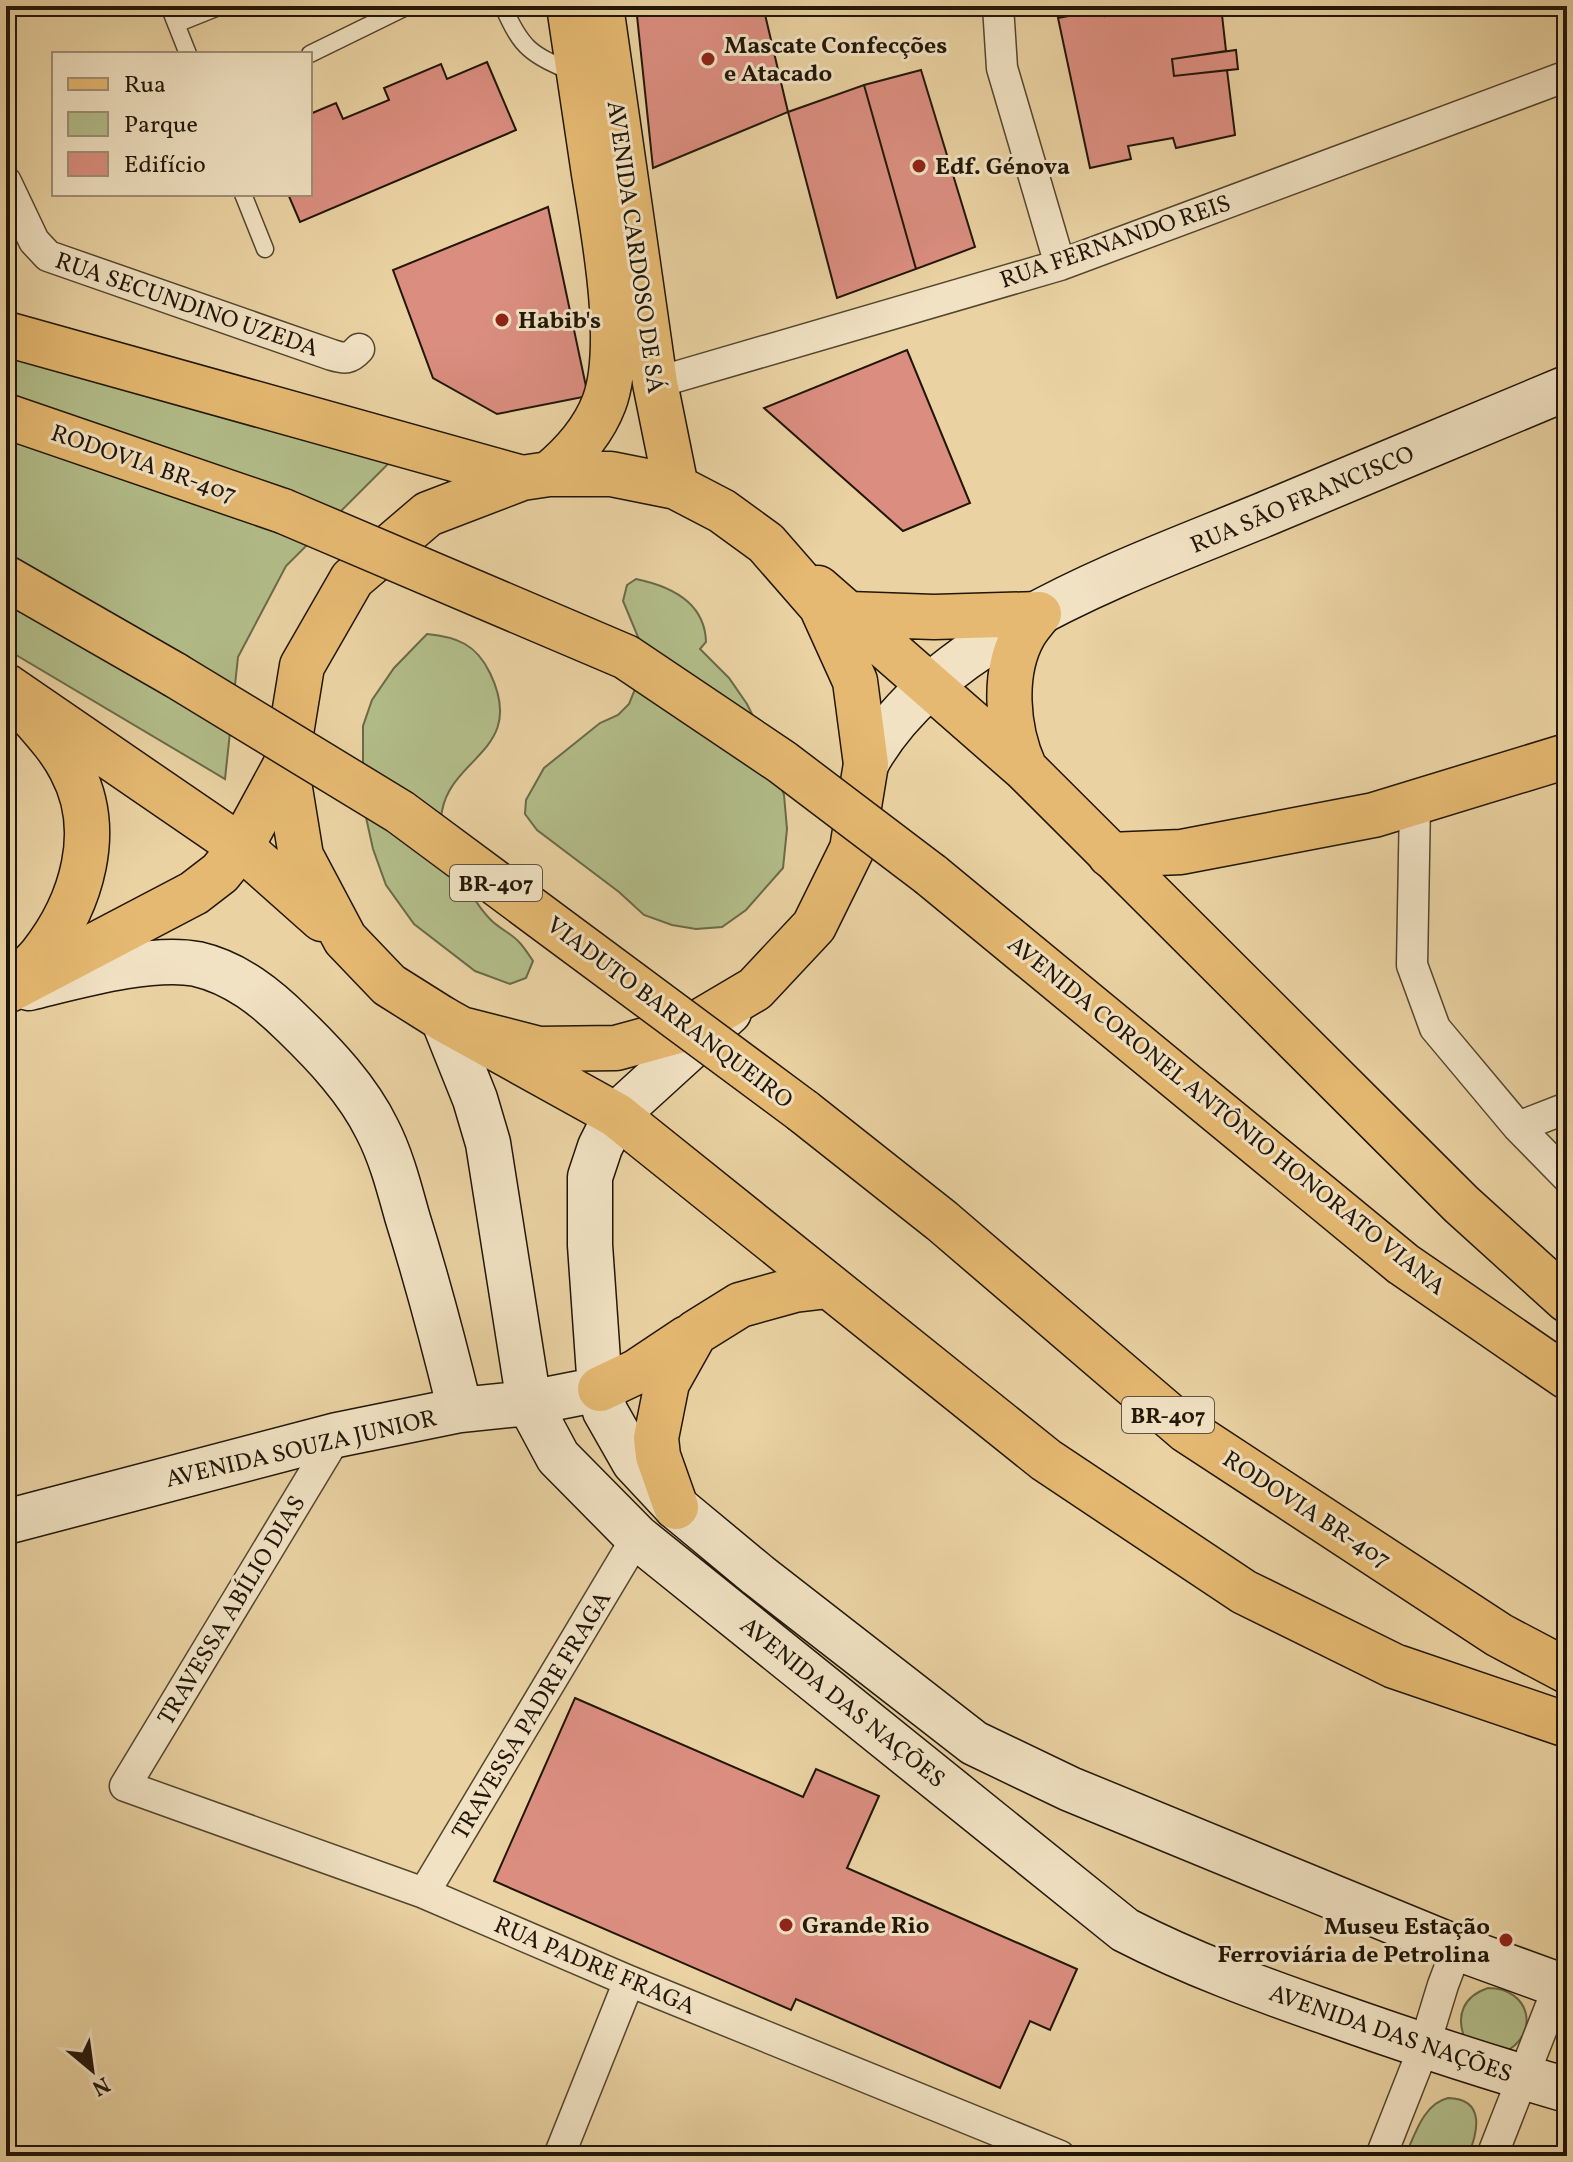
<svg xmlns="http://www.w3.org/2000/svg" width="1573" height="2162" font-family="Vollkorn,serif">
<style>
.green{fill:#b2bd89;stroke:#6a6a48;stroke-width:2}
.building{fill:#db8e80;stroke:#211608;stroke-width:2}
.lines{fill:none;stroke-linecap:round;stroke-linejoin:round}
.lane-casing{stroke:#53452e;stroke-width:19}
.street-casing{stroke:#53452e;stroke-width:33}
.secondary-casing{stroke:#211608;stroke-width:47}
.primary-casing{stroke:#211608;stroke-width:47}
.highway-casing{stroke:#211608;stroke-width:47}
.lane{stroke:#f1e2c3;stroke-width:16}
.street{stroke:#f1e2c3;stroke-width:30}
.secondary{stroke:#f1e2c3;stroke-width:44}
.primary{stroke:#e5b971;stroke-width:44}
.highway{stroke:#e5b971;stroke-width:44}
.highway-bridge-casing{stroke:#211608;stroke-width:47;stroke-linecap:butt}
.highway-bridge{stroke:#e5b971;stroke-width:44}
.poi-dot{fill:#8f2418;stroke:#f1e2c3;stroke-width:3}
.labels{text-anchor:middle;stroke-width:6;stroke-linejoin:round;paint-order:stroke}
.shield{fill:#f1e2c3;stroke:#5f5340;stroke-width:2}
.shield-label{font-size:22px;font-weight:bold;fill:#211608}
.poi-label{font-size:24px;font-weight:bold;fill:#211608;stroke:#f1e2c3;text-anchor:start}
.street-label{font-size:24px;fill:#211608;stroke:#f1e2c3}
</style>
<rect width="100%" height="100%" fill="#ead2a2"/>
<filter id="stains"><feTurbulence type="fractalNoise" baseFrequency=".0025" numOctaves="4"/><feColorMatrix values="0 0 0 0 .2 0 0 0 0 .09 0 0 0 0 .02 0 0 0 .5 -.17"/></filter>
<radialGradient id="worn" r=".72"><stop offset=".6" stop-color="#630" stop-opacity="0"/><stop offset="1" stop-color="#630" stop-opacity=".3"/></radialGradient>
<!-- green -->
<path class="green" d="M6,347l388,111 -108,108 -48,91 -13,122 -219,-130z
M636,579c34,7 69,23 70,63l-6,7 29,29 18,26 19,38 18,53 3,34 -4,39 -37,42 -24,17 -26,2 -24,-4 -28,-10 -25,-23 -82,-62 -12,-16 1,-14 18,-32 56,-45 18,-8 11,-11 13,-32 1,-23 -20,-48 4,-16z
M427,634c30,3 49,10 63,39 37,77 -38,83 -48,138 -1,6 -3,12 -2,18 6,23 33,73 50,90 8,9 21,14 29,23 5,5 10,13 14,19l-7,17 -16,6 -35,-13 -61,-47 -28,-39 -13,-36 -10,-45v-78l9,-26 22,-32z
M1488,1988c43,0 53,47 15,65l-38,-14c-10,-24 -1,-43 23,-51z
M1448,2098c38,1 30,34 20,58h-63c10,-21 18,-52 43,-58z"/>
<!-- building -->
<path class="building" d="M636,6h127l25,106 -135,56z
M1143,6h78l5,45 -54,8 2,17 53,-6 8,65 -59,13 -3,-10 -45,8 3,13 -41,9 -32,-150 47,-9v7l39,-5z
M1236,50l2,19 -64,7 -2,-17z
M487,62l29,68 -216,92 -12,-28h22v-80l26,-11 7,16 46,-19 -5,-12 57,-24 6,15z
M921,70l54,177 -59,22 -52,-184z
M864,85l52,184 -79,29 -49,-186z
M548,207l40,189 -91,18 -64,-36 -40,-108z
M907,350l63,153 -67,28 -139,-123z
M575,1698l228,99 13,-28 63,27 -32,72 230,101 -27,61 -20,-9 -30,67 -204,-89 -5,11 -297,-129z"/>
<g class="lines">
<defs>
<path id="lane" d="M169,6l19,48
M503,6c19,44 28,48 71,67
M176,24l45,-18
M310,54l98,-48
M243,194l22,55"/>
<path id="street" d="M998,6l4,62 58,197
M6,182l28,59 14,15 284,99c13,4 18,4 27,-6
M655,383l405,-118 507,-189
M1415,803l-3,162 23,63 83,99 49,50
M1518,1127l49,-19
M337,1435l-212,351 299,107 205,88 431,175
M424,1893l213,-356
M559,2156l70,-175
M1381,2156l43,-109 19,-62 14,-37
M1492,2156l67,-171"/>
<path id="secondary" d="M866,764c71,-132 273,-197 404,-252 99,-41 198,-83 297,-124
M29,988c46,-11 122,-33 168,-24 39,9 70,34 97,61 31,30 64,65 83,104 14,27 22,58 30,87 20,64 37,128 53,194
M729,1012l-113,103 -16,32 -10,30v68l10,144 5,22 29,51 42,45 82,68 216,168 96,46 387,159 110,40
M443,1019l32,80 13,44 41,260 29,54 79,80 488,393c66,34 135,59 204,83 79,28 158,54 238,77
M6,1522l331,-87 123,-25 69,-7 71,-14"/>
<path id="primary" d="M1110,855l71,-3 193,-37 193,-59
M9,990l185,-97 26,-20 21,-26 45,-83"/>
<path id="highway" d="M601,6l54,377 21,104
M6,334l516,144
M6,416l277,95
M549,474c23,-19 44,-42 55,-71 21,-56 0,-169 -10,-229 -8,-56 -17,-112 -25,-168
M6,578l169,97
M818,588l207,181 436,435 106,96
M849,614l85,3 105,-3
M6,686l235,161 81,72
M1025,769c-18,-39 -23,-96 -1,-135 4,-7 10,-14 15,-20
M931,875l472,389 164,113
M6,990c12,-12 25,-23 35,-35 41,-52 63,-125 30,-186 -9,-18 -23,-34 -37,-50
M465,1030l74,19 77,-1 73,-20 66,-39 59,-63 38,-77 14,-85 -11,-83 -34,-75 -55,-63 -44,-32 -46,-24 -65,-13h-62l-27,4 -94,36 -76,65 -50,87 -16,98 15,92 44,83 44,46 54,34 173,96 430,345 198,132 150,74 173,59
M803,1111l139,110 244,209 313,205 68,36
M600,1389l36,-17 51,-34
M676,1507l-18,-51 -2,-18 11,-55 28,-50 45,-28 54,-15 34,-4"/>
</defs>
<!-- lane casing -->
<use href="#lane" class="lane-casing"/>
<!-- street casing -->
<use href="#street" class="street-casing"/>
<!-- secondary casing -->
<use href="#secondary" class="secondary-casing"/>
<!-- primary casing -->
<use href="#primary" class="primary-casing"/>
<!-- highway casing -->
<use href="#highway" class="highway-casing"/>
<!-- lane -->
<use href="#lane" class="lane"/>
<!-- street -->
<use href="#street" class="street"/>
<!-- secondary -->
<use href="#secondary" class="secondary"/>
<!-- primary -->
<use href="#primary" class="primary"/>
<!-- highway -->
<use href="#highway" class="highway"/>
<defs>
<path id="highway-bridge" d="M283,511l343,146 156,105 149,113
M175,675l225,137 403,299"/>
</defs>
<!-- highway-bridge casing -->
<use href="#highway-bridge" class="highway-bridge-casing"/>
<!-- highway-bridge -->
<use href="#highway-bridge" class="highway-bridge"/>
</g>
<!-- markers -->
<g class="poi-dot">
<circle cx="708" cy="59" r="8"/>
<circle cx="919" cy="166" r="8"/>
<circle cx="502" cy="320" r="8"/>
<circle cx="786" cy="1925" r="8"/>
<circle cx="1506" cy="1940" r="8"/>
</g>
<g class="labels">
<!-- shield labels -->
<g class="shield">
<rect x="450" y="865" width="92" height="36" rx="6"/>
<rect x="1122" y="1397" width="92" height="36" rx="6"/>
</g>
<g class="shield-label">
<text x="496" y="891">BR-407</text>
<text x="1168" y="1423">BR-407</text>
</g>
<!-- poi labels -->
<g class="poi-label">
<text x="724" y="53">Mascate Confecções<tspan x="724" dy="28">e Atacado</tspan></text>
<text x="935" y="174">Edf. Génova</text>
<text x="518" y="328">Habib's</text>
<text x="802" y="1933">Grande Rio</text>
<text x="1490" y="1934" text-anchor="end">Museu Estação<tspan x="1490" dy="28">Ferroviária de Petrolina</tspan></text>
</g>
<!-- street labels -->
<g class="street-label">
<text transform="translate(1115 241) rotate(-19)" y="8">RUA FERNANDO REIS</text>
<text transform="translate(636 247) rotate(82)" y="8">AVENIDA CARDOSO DE SÁ</text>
<text transform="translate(187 304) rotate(19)" y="8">RUA SECUNDINO UZEDA</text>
<text transform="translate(144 463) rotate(19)" y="8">RODOVIA BR-407</text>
<text transform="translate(1302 499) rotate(-23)" y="8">RUA SÃO FRANCISCO</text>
<text transform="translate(670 1012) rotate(37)" y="8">VIADUTO BARRANQUEIRO</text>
<text transform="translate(1227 1115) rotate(39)" y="8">AVENIDA CORONEL ANTÔNIO HONORATO VIANA</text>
<text transform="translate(301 1448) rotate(-13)" y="8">AVENIDA SOUZA JUNIOR</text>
<text transform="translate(1307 1509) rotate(33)" y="8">RODOVIA BR-407</text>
<text transform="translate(231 1610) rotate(-59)" y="8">TRAVESSA ABÍLIO DIAS</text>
<text transform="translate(843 1702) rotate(39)" y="8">AVENIDA DAS NAÇÕES</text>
<text transform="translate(531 1715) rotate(-59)" y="8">TRAVESSA PADRE FRAGA</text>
<text transform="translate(595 1965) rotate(23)" y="8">RUA PADRE FRAGA</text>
<text transform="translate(1391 2033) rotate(19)" y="8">AVENIDA DAS NAÇÕES</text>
</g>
</g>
<!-- margin -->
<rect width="1573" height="2162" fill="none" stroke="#ead2a2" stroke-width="32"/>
<rect x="8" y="8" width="1557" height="2146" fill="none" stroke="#211608" stroke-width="4"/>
<rect x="16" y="16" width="1541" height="2130" fill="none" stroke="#211608" stroke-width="2"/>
<!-- legend -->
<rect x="52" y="52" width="260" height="144" fill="#f1e2c3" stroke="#9e9078" stroke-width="2"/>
<rect x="68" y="78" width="40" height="12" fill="#e5b971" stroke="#9e9078" stroke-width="2"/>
<text x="124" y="92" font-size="24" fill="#211608">Rua</text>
<rect x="68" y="112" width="40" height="24" fill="#b2bd89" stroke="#9e9078" stroke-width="2"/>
<text x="124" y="132" font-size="24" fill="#211608">Parque</text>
<rect x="68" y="152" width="40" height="24" fill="#db8e80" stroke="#9e9078" stroke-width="2"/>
<text x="124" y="172" font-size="24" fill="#211608">Edifício</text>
<!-- north arrow -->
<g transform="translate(92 2070) rotate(151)" stroke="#f1e2c3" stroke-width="6" paint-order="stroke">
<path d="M0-6L14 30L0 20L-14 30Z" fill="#211608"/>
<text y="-12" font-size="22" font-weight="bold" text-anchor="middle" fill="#211608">N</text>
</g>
<rect width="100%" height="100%" filter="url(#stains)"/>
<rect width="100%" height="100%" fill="url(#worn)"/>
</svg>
